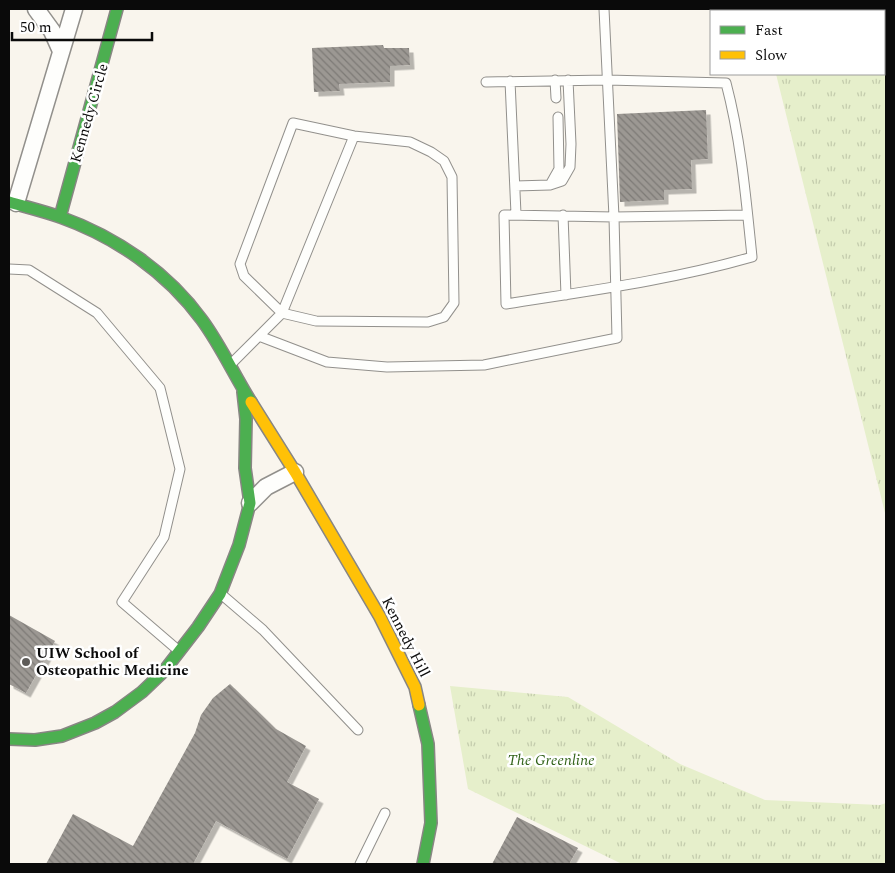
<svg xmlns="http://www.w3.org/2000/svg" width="895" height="873" font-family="Spectral,serif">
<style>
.park{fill:url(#park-tufts)}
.building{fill:url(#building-back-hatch);filter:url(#shadow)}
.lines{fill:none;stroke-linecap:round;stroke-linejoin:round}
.lane-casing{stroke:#92908c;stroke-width:11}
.street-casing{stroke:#92908c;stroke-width:19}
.fast-casing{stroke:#888683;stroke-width:14}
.slow-casing{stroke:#888683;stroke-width:14}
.lane{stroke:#fefefc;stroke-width:9}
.street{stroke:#fefefc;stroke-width:16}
.fast{stroke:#4caf50;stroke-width:11}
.slow{stroke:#ffc107;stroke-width:11}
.poi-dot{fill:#5e5c59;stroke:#fff;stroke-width:2}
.labels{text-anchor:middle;stroke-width:5;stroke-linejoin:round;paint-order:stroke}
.street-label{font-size:15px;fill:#0a0a0a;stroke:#fff}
.poi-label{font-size:15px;font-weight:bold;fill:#0a0a0a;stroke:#fff;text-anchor:start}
.park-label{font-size:15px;font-style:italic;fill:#326319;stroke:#fff}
</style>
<defs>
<pattern id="park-tufts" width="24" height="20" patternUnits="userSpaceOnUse" patternTransform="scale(1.25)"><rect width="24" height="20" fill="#e6efcb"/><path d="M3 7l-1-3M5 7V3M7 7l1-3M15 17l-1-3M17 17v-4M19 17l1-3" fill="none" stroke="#c4ccad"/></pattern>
<pattern id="building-back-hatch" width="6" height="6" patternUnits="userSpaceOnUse" patternTransform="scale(1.25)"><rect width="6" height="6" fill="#9c9893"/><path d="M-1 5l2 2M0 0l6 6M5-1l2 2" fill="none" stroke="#7d7a76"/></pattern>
<filter id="shadow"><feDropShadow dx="4.5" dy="4.5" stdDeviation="0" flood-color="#0004"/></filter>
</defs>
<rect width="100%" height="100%" fill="#f9f5ed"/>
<!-- park -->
<path class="park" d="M886,47v470l-110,-443h108v-26z
M450,686l118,11 112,67 85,36 115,5 6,-2v61h-264l-154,-75z"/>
<!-- building -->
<path class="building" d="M383,45l1,3h25l1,17 -20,1v16l-51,2 1,7 -26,1 -2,-44z
M706,110l2,49 -17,1 1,29 -28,1v10l-44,2 -3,-88z
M9,615l46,26 -29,52 -17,-9z
M230,684l46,45 30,17 -19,36 32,17 -32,60 -71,-38 -23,43h-147l27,-50 60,32 62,-113 6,-18 12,-17z
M517,817l61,31 -9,16h-77z"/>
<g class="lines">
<defs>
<path id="lane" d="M555,80l1,18
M510,81l6,133
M486,82l121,-2 119,3c15,57 20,115 26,174 -80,23 -164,34 -246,47l-2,-89 110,2 133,-2
M550,185l9,-16 -1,-52
M515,186l35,-1 12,-4 8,-14 1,-23 -3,-64
M563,215l3,80
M9,269l20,1 68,43 63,75 20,81 -16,68 -42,65 57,49
M259,336l68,26 60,5 97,-2 133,-27 -3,-121 -10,-208
M231,364l51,-51 34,8 112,1 16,-5 10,-14 -2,-126 -8,-16 -13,-9 -21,-10 -56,-6 -61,-13 -53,141 4,12 38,37 72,-177
M221,594l42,36 95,100
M360,864l25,-51"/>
<path id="street" d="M36,9l16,22 9,20
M16,203l58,-194
M250,503l16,-16 29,-15"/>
<path id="fast" d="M9,202c17,5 34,9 51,15 56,20 107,55 142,103 19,26 32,55 49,82
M60,217l57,-208
M419,705l9,39 3,79 -8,41
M9,739l26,1 27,-4 33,-13 20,-11 27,-20 22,-21 34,-44 22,-33 19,-49 11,-42 -5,-35 1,-49 -3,-27"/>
<path id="slow" d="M251,402l44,70 85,145 35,70 4,18"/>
</defs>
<!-- lane casing -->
<use href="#lane" class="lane-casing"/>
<!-- street casing -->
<use href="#street" class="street-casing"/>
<!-- fast casing -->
<use href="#fast" class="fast-casing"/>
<!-- slow casing -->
<use href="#slow" class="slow-casing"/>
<!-- lane -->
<use href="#lane" class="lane"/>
<!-- street -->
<use href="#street" class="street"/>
<!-- fast -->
<use href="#fast" class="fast"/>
<!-- slow -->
<use href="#slow" class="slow"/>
</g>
<!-- markers -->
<circle class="poi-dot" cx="26" cy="662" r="5"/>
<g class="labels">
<!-- street labels -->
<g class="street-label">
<text transform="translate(89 113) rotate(-74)" y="5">Kennedy Circle</text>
<text transform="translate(406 637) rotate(63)" y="5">Kennedy Hill</text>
</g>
<!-- poi labels -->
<g class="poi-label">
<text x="36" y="658">UIW School of<tspan x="36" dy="17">Osteopathic Medicine</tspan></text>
</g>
<!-- park labels -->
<g class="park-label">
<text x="551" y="765">The Greenline</text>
</g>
</g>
<!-- border -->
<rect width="895" height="873" fill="none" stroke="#0a0a0a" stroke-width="20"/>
<!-- legend -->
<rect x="710" y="10" width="175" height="65" fill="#ffffff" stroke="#9d9d9d"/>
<rect x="720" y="26" width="25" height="8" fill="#4caf50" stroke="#9d9d9d"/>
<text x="755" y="35" font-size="15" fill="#0a0a0a">Fast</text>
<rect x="720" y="51" width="25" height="8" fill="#ffc107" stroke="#9d9d9d"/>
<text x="755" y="60" font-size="15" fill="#0a0a0a">Slow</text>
<!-- scale -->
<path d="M12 32v8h140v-8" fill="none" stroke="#0a0a0a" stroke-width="2.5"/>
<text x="20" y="32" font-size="15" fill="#0a0a0a" stroke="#ffffff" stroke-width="4" paint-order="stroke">50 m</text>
</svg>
